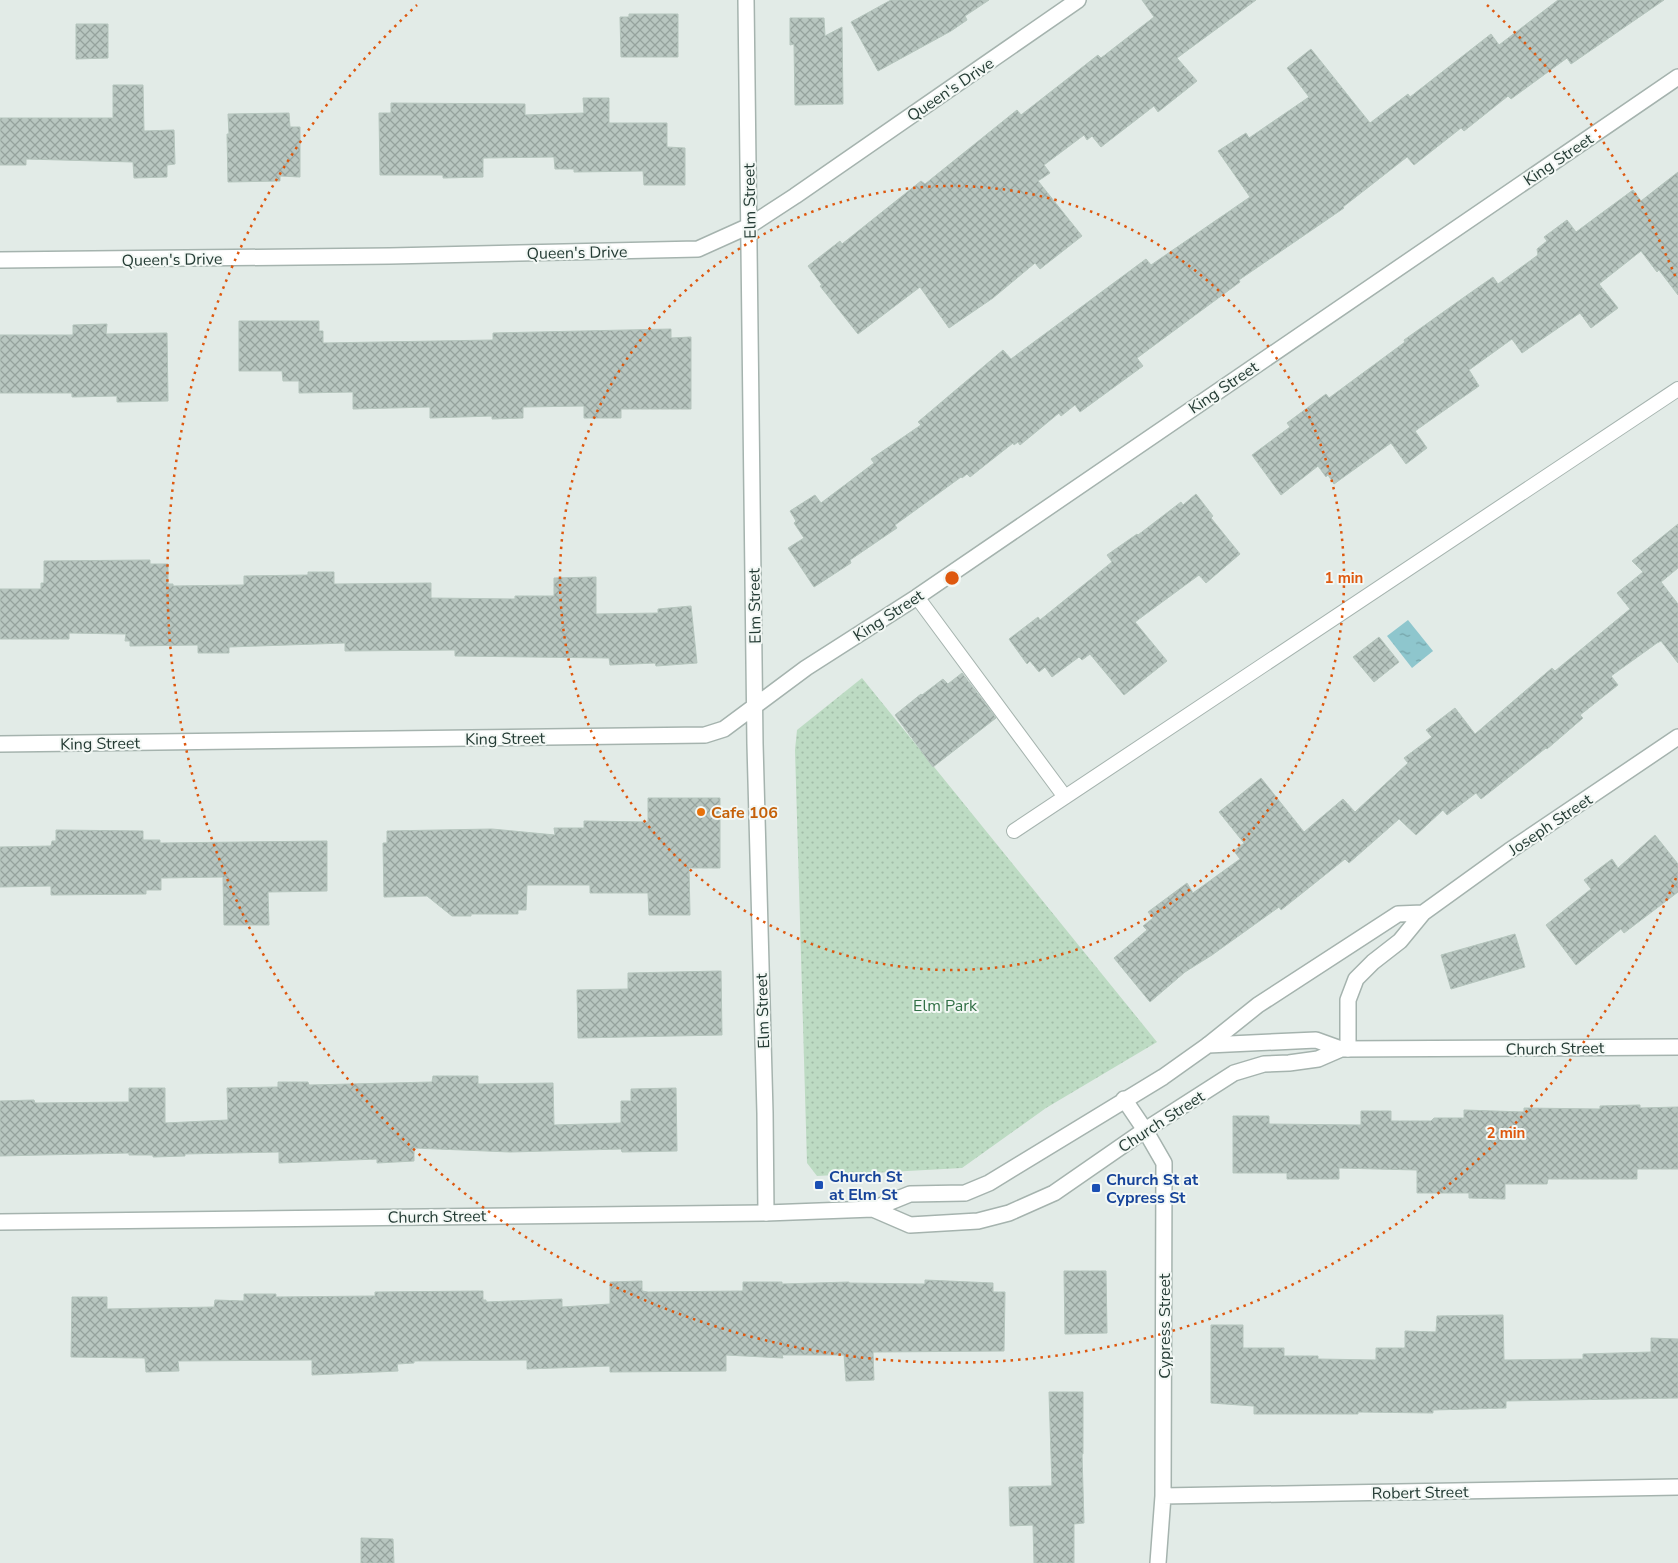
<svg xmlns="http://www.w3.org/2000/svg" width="1678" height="1563" font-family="'Nunito Sans',sans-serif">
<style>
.park{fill:url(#park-dots)}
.water{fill:url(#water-ripples)}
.building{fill:url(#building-cross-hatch);stroke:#b5c5bd}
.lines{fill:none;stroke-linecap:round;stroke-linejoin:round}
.service-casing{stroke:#a5b3ae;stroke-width:16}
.minor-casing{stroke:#a5b3ae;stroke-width:18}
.tertiary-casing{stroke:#a5b3ae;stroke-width:18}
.service{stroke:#fff;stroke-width:14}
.minor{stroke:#fff;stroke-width:15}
.tertiary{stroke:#fff;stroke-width:15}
.ring{fill:none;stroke:#de580e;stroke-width:2.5;stroke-dasharray:2.5 5}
.food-dot{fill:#e8710a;stroke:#f3f8f5;stroke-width:2}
.transit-dot{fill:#1a4fb4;stroke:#f3f8f5;stroke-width:2}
.labels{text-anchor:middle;stroke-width:4;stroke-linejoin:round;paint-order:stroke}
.street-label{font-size:16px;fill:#243b34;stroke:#f3f8f5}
.food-label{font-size:16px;font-weight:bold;fill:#c56008;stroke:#f3f8f5;text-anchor:start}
.park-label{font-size:16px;fill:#306f45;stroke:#f3f8f5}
.transit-label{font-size:16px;font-weight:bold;fill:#164399;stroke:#f3f8f5;text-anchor:start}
.centre{fill:#de580e;stroke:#f3f8f5;stroke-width:2.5}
.ring-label{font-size:15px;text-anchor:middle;font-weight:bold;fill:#de580e;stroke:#f3f8f5;stroke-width:4;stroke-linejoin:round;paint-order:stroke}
</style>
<defs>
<pattern id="park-dots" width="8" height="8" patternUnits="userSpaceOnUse" patternTransform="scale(1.25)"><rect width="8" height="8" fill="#bddbc3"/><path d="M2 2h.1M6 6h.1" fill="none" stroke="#a2bda8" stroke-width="1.8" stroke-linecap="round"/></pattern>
<pattern id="water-ripples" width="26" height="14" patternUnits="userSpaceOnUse" patternTransform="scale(1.25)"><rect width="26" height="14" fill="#8ec6cd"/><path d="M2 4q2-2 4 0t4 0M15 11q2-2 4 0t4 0" fill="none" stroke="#74a2a7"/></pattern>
<pattern id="building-cross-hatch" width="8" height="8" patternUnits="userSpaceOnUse" patternTransform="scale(1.25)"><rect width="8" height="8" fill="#b8c6c0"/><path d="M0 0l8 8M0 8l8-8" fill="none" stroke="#95a29d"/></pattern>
</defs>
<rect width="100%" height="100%" fill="#e2ebe7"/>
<!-- park -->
<path class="park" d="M862,678l295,364 -111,66 -84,60 -145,8 -10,-13 -12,-413 2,-20z"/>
<!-- water -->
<path class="water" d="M1408,620l25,31 -21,17 -25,-32z"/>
<!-- building -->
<path class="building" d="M891,0h98l-24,16 2,4 -16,11 -73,40 -27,-49z
M1142,0h114l-79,58 20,23 -39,31 -4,-6 -53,41 -9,-11 -5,4 -3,-5 -40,30 6,8 -12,8 44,55 -42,33 -5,-6 -42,35 -44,30 -29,-41 -62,47 -38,-48 2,-1 -14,-19 32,-25 2,3 79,-63 4,3 92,-74 4,5 77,-60 3,3 53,-41z
M1558,0h106l-93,64 -4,-6 -56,41 -3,-3 -44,35 -3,-3 -47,37 -7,-8 -64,50 1,1 -105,72 1,2 -103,76 6,8 -63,46 -5,-7 -14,11 -2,-3 -39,32 -2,-3 -4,3 -1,-2 -43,34 -3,-3 -5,4 -1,-1 -66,48 2,3 -47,32 1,3 -37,24 -26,-39 16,-10 -10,-15 2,-2 -6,-10 25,-16 6,8 53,-40 -3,-4 50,-34 -3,-3 85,-72 8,9 135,-100 5,6 99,-68 -32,-46 28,-18 3,5 60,-41 -22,-29 24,-19 59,74 38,-29 2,3 81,-63 8,11z
M629,14h49v43h-57l-1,-40h9z
M790,18h34l1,18 17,-9 1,77 -48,1 -1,-61 -4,1z
M76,24h32v34l-32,1z
M113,85h30l1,46 30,-1 1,34 -8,1v12l-33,1 -1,-16 -107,-3v6h-26v-47h113z
M583,98h26v25h58v24l18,1v37h-41l-1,-14 -69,1v-3h-19l-1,-12 -71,1v19l-40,1v-3h-63l-1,-62h12v-10l134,1v11l59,-2z
M289,113l1,14h10v50l-20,-1v5l-52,1 -1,-48h2l-1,-20z
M1678,172v123l-19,-25 -2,2 -16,-21 -42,33 19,24 -27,20 -11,-15 -58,40 -10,-14 -43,31 10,16 -64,45 12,17 -21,16 -15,-21 -57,41 -6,-9 -2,2 -8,-11 -37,29 -29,-40 38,-28 -3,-4 39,-29 3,4 76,-56 -1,-2 59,-42 30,-21 5,7 40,-29 -1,-6 10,-8 -3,-4 23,-17 9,12 57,-42 8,11z
M239,321h80v10h4v12l170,-3v-7l178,-4v9l20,-1v72h-70v9h-37v-12l-61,1v11l-31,1v-3l-62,2v-11l-77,2v-17l-54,1v-12h-16l-1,-10h-43z
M107,324l-1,10 61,-1 1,68 -51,1v-6l-45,1v-4h-72v-58h73v-10z
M1196,494l17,22 -2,2 29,36 -34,29 -7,-8 -64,47 32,39 -43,34 -34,-41 -8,6 -3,-3 -27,20 -7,-10 -6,5 -9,-11 -3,3 -18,-25 29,-22 2,3 72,-58 -5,-7 30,-21 1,1 43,-33 2,3z
M1678,524v44l-17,14 17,22v59l-17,-22 -4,2 -46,33 7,9 -38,30 3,3 -36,31 -1,-1 -65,51 -5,-6 -29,22 -4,-5 -27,25 -17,-16 -50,44 -4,-4 -64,51 -2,-3 -67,48 -27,17 -35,30 -36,-44 33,-28 -4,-4 10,-8 -5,-6 39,-29 6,10 47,-34 -6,-8 10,-8 -25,-31 42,-34 43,54 39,-33 12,13 53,-49 -4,-5 28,-21 -6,-7 29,-22 20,26 77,-66 3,3 75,-62 -13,-16 26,-21 -11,-11z
M150,560v4h18v20h5v2l71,-1v-9l64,-1v-3h26v12l97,-1v15l84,1v-3h39v-18l42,-1v37l62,-1v-4l33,-3 6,57 -41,3 -1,-3 -45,2 -1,-7 -154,-2v-6l-110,1v-8l-116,4v6h-31v-8l-68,1v-5h-5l1,-7 -57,-1v6h-69v-50h41v-6h3v-22z
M1379,637l20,25 -25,20 -21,-25z
M962,673l34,45 -63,49 -38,-52 26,-21 1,1 21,-16 5,5z
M648,798h72v70h-31l1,47h-41l-1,-22h-58v-8h-63l-1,25h-8v4h-47v2h-19l-25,-20 -43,1 -1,-54h4v-12l105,-2 63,6 -1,-7h30v-7l64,1z
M56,830l87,1v9h17v3l167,-2v50l-59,1 1,33h-45l-1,-48 -62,1v12h-15v4l-95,1v-9l-51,1v-40l51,-1 1,-5h4z
M1655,835l23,29v28l-54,41 -3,-4 -45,36 -30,-40 45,-36 -7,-9 28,-21 6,9z
M1515,934l10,33 -74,22 -10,-34z
M721,971l1,64 -144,3 -1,-48 51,-1v-16z
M433,1076h45v8l75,-1 1,42 67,-2v-22h10v-12l45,-1 1,63 -55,1 -1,-3 -111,3 -96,-4v13l-37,2v-4l-98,4v-11l-94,2v2l-32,1v-2h-24v-2l-129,3v-55l34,-1 1,3 94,-1v-14h36v35l63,-3 -1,-32 51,-1v-5h30l1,3 123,-3z
M1640,1105v3l38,-1v62h-41v10h-89l-1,5h-42v15l-36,-1v-5h-52v-23l-78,-2v11h-52v-6h-54v-57h36v8l92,1v-14h30v10h40l3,-3h30v-8l60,2v-4l76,1v-3z
M1064,1271h42l1,62 -42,1z
M925,1280l68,3v9h12l-1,59 -131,1 1,28 -28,1 -2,-26h-62l1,3 -57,-3v16l-116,1v-6l-83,3v-9l-113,1v2l-17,1 1,7 -86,4v-15l-134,1 1,10 -33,1 -1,-14 -74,-1 1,-60h35v12l107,-2 1,-7 29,1v-7h32v3l99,-1v-4l108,-1v9h3v2l76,-3v8l48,-3v-22l32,-1v10l6,1 95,-1v-9h39v2l67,-2v1l76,1z
M1503,1315l1,45 79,-1v-5l68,-2v-14l27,1v59l-172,3v7l-73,2v3l-75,-1v2h-104v-8l-43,-3v-78h32v23h41v8h34v3l58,1v-12h29v-17l31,1 1,-16z
M1049,1392h34v62h-1l2,69 -10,1v39h-40l-1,-38 -23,1 -1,-39 43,-1z
M361,1538l32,1 1,24h-33z"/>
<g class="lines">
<defs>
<path id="service" d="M917,597l148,200
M1014,831l664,-442"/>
<path id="minor" d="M746,0l9,744 10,369 1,100
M0,260l390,-4 308,-7 51,-23 46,-30 283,-196
M0,744l705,-9 19,-6 82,-61 111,-71 761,-520
M1208,1045l50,-40 140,-91 25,-1
M1348,1049v-49l8,-21 17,-17 27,-21 23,-28 86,-62 169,-114
M1124,1099l21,31 19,33 -1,333 -5,67
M1163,1496l515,-9"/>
<path id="tertiary" d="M873,1209l37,16 68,-4 31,-8 45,-20 91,-63 89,-57 30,-9 25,-1 29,-4 23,-10 337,-2
M0,1222l766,-9 107,-4 37,-15 55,-1 24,-10 174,-106 45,-32 108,-5 25,9"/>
</defs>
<!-- service casing -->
<use href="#service" class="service-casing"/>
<!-- minor casing -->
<use href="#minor" class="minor-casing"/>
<!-- tertiary casing -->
<use href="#tertiary" class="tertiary-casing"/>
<!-- service -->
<use href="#service" class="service"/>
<!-- minor -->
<use href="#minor" class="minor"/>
<!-- tertiary -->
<use href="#tertiary" class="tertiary"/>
</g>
<!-- distance rings -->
<g class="ring">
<circle cx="952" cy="578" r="392"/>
<path d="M1676 878A784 784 0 1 1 417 5M1487 5A784 784 0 0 1 1676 278"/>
</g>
<!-- markers -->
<circle class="food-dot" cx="701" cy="812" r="5"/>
<g class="transit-dot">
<rect x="814" y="1180" width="10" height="10" rx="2.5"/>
<rect x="1091" y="1183" width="10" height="10" rx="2.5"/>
</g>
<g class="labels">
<!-- street labels -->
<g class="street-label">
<text transform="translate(950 89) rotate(-34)" y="6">Queen's Drive</text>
<text transform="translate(1558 159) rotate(-34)" y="6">King Street</text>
<text transform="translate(749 201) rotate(-91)" y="6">Elm Street</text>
<text transform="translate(577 252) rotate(-1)" y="6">Queen's Drive</text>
<text transform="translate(172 259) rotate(-1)" y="6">Queen's Drive</text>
<text transform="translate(1223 387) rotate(-34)" y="6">King Street</text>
<text transform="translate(754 606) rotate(-91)" y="6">Elm Street</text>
<text transform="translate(888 615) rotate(-33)" y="6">King Street</text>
<text transform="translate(505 738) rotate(-1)" y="6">King Street</text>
<text transform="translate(100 743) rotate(-1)" y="6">King Street</text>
<text transform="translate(1550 824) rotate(-34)" y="6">Joseph Street</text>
<text transform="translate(762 1011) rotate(-92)" y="6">Elm Street</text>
<text transform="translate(1555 1048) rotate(-1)" y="6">Church Street</text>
<text transform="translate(1161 1121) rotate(-33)" y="6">Church Street</text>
<text transform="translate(437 1216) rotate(-1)" y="6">Church Street</text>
<text transform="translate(1164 1326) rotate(-90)" y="6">Cypress Street</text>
<text transform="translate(1420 1492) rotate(-1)" y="6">Robert Street</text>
</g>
<!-- food labels -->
<g class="food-label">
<text x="711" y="818">Cafe 106</text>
</g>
<!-- park labels -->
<g class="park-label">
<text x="945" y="1011">Elm Park</text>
</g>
<!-- transit labels -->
<g class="transit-label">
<text x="829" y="1182">Church St<tspan x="829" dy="18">at Elm St</tspan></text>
<text x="1106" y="1185">Church St at<tspan x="1106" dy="18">Cypress St</tspan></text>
</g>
</g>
<circle cx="952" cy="578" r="8" class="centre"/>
<g class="ring-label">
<text x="1344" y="583">1 min</text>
<text x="1506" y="1138">2 min</text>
</g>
</svg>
